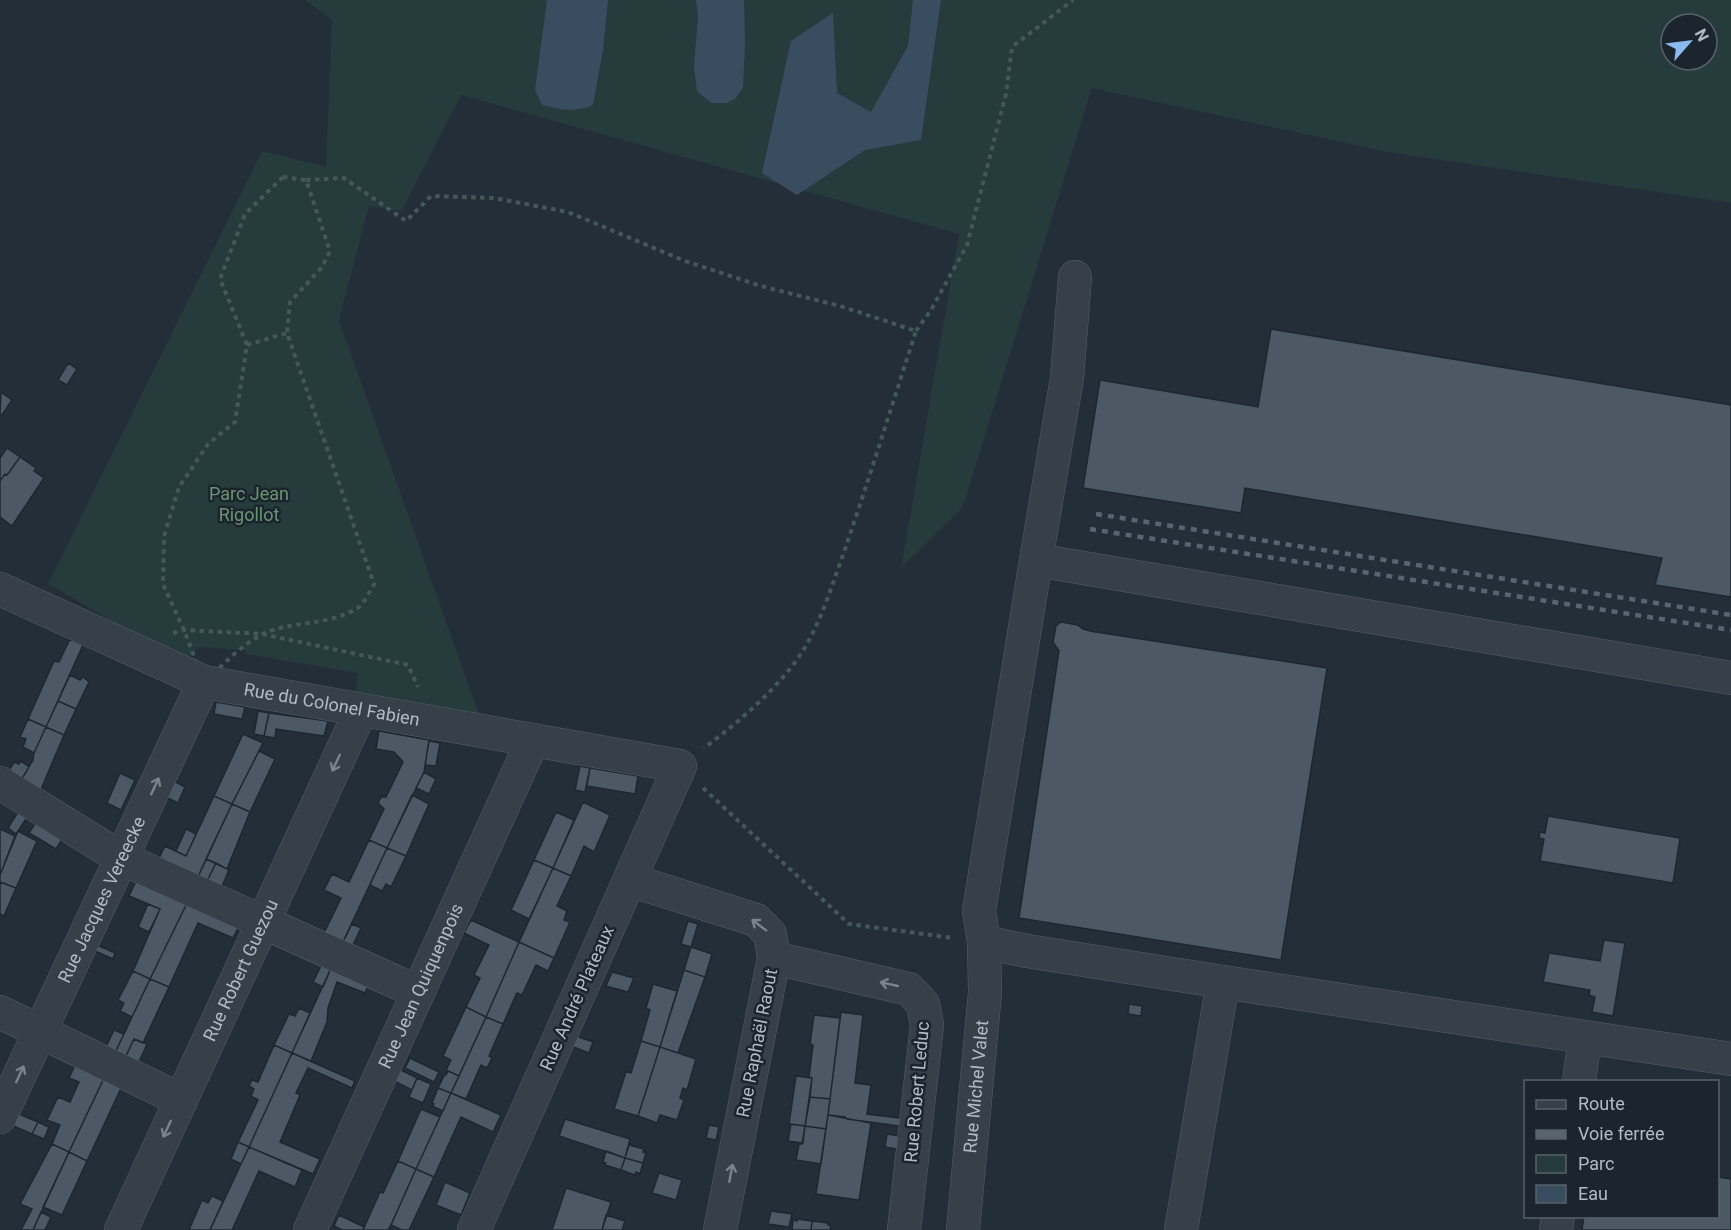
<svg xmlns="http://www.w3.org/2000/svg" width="1731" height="1230" font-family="Roboto,sans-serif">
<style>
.green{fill:#263b3b;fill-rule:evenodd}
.water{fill:#394d61}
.building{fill:#4c5965;stroke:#1e2730;stroke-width:1.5}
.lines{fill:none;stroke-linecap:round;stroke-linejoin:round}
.minor-casing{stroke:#555e67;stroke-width:34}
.path{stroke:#455859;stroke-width:4;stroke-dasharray:4.5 4.5;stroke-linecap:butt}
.minor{stroke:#374049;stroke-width:33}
.rail{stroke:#596470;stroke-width:4.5;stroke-dasharray:6 6;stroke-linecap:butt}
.oneway{stroke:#7b848d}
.labels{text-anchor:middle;stroke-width:5;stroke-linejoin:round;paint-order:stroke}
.park-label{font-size:18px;fill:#6a9571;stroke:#1c252e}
.street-label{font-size:18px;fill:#b2bbc5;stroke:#1c252e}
</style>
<rect width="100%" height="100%" fill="#232e39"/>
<!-- green -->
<path class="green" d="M305,0h1426v203l-343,-51 -296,-64 -129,419 -62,61 58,-334 -498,-139 -59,116 -33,-5 -30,114 142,400 -126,-21 3,-26 -113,-19 1,-4 -47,-3 -16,15 -135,-78 214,-433 64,16 6,-147zM1671,24h36v36h-36z"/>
<!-- water -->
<path class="water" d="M547,0h61l-5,50 -10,55c-21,8 -31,5 -51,0l-7,-15z
M696,0h48l1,44 -2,43 -8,12 -8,4h-16l-14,-12 -3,-24 4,-51z
M913,0h28l-20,140 -56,10 -68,45 -35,-22 29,-132 42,-28 4,80 34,19 37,-66z"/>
<!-- building -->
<path class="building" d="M1271,329l460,76v192l-76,-12 7,-27 -417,-70 -4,25 -158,-25 17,-108 158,27z
M68,363l9,6 -10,16 -9,-5z
M1,392l11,8 -10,15 -2,-1z
M7,448l13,9 -13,18 -2,-1 -5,7v-23z
M20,457l16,11 -2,3 10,7 -32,48 -12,-9v-36l5,-7 2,1z
M1061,622l17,3 5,4 7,2 237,37 -46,292 -262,-42 40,-267 -6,-9 3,-16z
M70,639l13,6 -37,82 -18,-8 26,-58 5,1z
M70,675l10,5 3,-3 6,5 -13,27 -18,-8z
M58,701l18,8 -12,26 -18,-8z
M216,702l29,5 -3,12 -28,-5z
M258,711l11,2 -5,23 -10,-2z
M269,713l59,8 -4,15 -48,-7 -1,9 -11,-2z
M28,719l18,8 -12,26 -11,-6 3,-8 -6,-2z
M46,727l18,8 -25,59 -19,-12 13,-22 1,-7z
M379,731l50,9 -5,32 -37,76 -18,-8 15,-31 -6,-6 3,-6h5l17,-35 -9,-10 -18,-3z
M243,734l20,9 -31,61 -18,-8z
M429,741l11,2 -4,23 -11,-1z
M259,751l16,8 -25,53 -18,-8z
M21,761l8,6 -9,15 -13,-8 7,-12 5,2z
M580,766l10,2 -5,24 -10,-2z
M590,768l48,8 -3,18 -48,-8z
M424,772l12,7 -7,15 -13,-6z
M120,773l15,7 -14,30 -14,-7z
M174,781l11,6 -7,16 -12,-6z
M412,795l17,9 -23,52 -19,-8z
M214,796l18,8 -36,77 -40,-17 9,-18 21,10z
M583,802l27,13 -16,37 -10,-6 -13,30 -18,-8z
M232,804l18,8 -23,57 -21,-10z
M21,807l9,6 -14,21 -8,-6z
M556,812l18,8 -21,48 -19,-8z
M1548,816l132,22 -7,45 -133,-22 4,-22 -5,-1 1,-6 5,1z
M38,819l26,17 -8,13 -27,-16z
M0,829l15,7 -15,39z
M186,829l10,5 -10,22 -10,-5z
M18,831l19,10 -21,47 -16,-6v-7z
M369,840l18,8 -46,98 -19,-9 19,-39 -17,-8 8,-16 17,8z
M387,848l19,8 -15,31 -5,-3 -4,7 -12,-6z
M206,859l10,4 -11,22 -9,-4z
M534,860l19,8 -24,51 -18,-9z
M216,863l13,7 -9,21 -15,-6z
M553,868l18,8 -14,30 10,5 -3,9 6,2 -16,36 -35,-16z
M137,879l51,22 -38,78 -17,-8 27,-62 -31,-13z
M0,882l16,6 -12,28 -4,-2z
M188,901l51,25 -6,12 -35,-15 -29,64 -19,-8z
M148,904l12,5 -11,23 -11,-5z
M471,920l48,22 -33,75 -20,-10 14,-29 -6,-3 15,-30 -25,-12z
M688,921l10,3 -7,23 -10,-3z
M352,924l9,4 -10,21 -10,-3z
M1604,940l21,3 -12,73 -21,-4 3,-15 -6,-2 1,-5 -47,-8 6,-29 51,8z
M519,942l35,16 -6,13 -12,-6 -14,30 -5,-2 -14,31 -17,-7z
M97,945l18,8 -2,6 -18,-8z
M691,947l21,7 -7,23 -21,-7z
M323,962l9,4 -9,21 -10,-5z
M332,966l38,15 -5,12 -28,-11 -9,26 -1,14 -16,39 -19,-8z
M684,970l21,7 -27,76 -18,-6z
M133,971l17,8 -18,38 -12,-6 4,-8 -6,-3z
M612,972l22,6 -6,14 -22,-6z
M150,979l19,8 -26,56 -9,-4 -10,21 -10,-5z
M653,984l24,7 -17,56 -19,-6 9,-31 -4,-2z
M1129,1004l13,2 -1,10 -13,-2z
M466,1007l20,10 -27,59 -13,-6 5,-10 -8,-4z
M299,1008l11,5 -18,40 -18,-8 15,-31 6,2z
M841,1012l22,3 -8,68 16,2 -4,29 41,5 -1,8 -60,-8 -2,-2 -17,-2z
M814,1015l26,3 -10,81 -20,-2 2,-19 -3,-1 4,-32 -3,-1z
M486,1017l17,7 -14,32 3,2 -5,10 -6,-3 -15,34 -15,-6z
M114,1030l10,4 -10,21 -10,-4z
M576,1036l17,6 -4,11 -18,-7z
M134,1039l13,5 -8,18 -13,-6z
M641,1041l19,6 -22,69 -24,-7 12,-37 5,1z
M274,1045l18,8 -43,94 -11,-5 20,-42 -7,-4 3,-7 -5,-3 3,-6 6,2z
M660,1047l36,12 -9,31 -4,-2 -3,10 4,2 -7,20 -17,-5 -3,8 -19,-7z
M292,1053l63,28 -3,7 -44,-20 -12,25 4,2 -20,47 40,17 -7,15 -64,-27z
M410,1058l29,14 -5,10 -29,-14z
M77,1061l28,15 -36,76 -17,-8 8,-19 -13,-5 11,-23 12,5 9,-20 -10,-4z
M399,1069l18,9 -5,12 -18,-9z
M448,1071l11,5 -8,17 -13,-5 7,-14 1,1z
M105,1076l18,8 -36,77 -18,-9z
M796,1076l16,2 -7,48 -16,-2z
M417,1078l14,6 -8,19 -14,-6z
M438,1088l13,5 -8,18 -11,-5 2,-2 -2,-1z
M451,1093l50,22 -8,17 -32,-15 -27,60 -18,-8z
M810,1097l20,2 -4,30 -21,-3z
M421,1109l19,8 -24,52 -18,-8z
M14,1112l24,10 -6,12 -23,-10z
M828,1115l43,8 -12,77 -43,-6z
M565,1119l65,20 -5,19 -66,-22z
M38,1122l11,5 -5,12 -12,-5z
M791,1124l14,2 -2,17 -15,-2z
M709,1125l10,2 -3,13 -10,-2z
M805,1126l21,3 -5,35 -25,-4 3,-16h3z
M887,1134l19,3 -3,13 -18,-3z
M238,1142l11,5 -8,17 -10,-5z
M52,1144l17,8 -36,78h-12l11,-21 -12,-5z
M629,1145l15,4 -1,3 3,1 -3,10 -18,-5z
M249,1147l53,23 -7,17 -36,-16 -27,59h-22z
M606,1151l19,7 -4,12 -16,-5 1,-2 -3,-1z
M69,1152l18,9 -25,54 -19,-8z
M625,1158l18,5 -3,11 -4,-2 -1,3 -14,-5z
M398,1161l18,8 -25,56 -3,5h-25l17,-38 3,1z
M416,1169l18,8 -25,53h-7l-11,-5z
M659,1173l23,7 -6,20 -24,-7z
M1718,1177l13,2v51h-149l2,-14h134z
M445,1182l25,11 -9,22 -25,-10z
M566,1188l45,14 -9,28h-50z
M212,1196l11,5 -13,29h-21l13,-30 6,3z
M771,1211l21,3 -3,13 -21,-3z
M41,1212l10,5 -6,13h-12z
M339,1215l25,12 -1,3h-21l-8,-4z
M606,1215l19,6 -3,9h-20z
M797,1219l15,2 -1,9h-19l1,-10 4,1z
M812,1221l16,2v2l3,1 -1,4h-19z"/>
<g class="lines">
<defs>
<g id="minor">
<path d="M1036,560l31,-182 8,-101"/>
<path id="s1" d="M0,589l204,93 476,84 -206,464"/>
<path d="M0,783l121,75 297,134"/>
<path d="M630,880l126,40 14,14 4,24 -54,272"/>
<path d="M984,942l43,9 196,31 362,55 -6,45"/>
<path d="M774,958l135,31 14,15 4,21 -23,205"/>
<path d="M0,1012l181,88"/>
<path d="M1585,1037l146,22"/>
<path id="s2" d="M0,1117l204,-435"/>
<path id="s3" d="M121,1230l240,-520"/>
<path id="s4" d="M310,1230l223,-490"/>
<path id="s5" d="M963,1230l22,-238 -1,-50 -5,-31 57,-351 695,118"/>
<path d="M1181,1230l42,-248"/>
<path d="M1556,1230l2,-14"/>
</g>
</defs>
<!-- minor casing -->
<use href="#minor" class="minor-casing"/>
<!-- path -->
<path class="path" d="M283,177l23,3 24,71 -8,16 -32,35 -3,31 87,251c-4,7 -9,18 -15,23 -30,20 -70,13 -98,28 -22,12 -39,31 -57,47l-20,-52 -21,-46 1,-48 15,-49 29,-43 27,-22 12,-77 -27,-66 25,-65z
M306,180l38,-2 62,43 25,-25 63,2 74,14 117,49 76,25 79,20 76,25c-24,74 -47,148 -72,221 -12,33 -22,67 -40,97 -23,37 -65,73 -100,99
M916,331l15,-21 36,-65 39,-151 6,-47 61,-47
M247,345l40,-12
M173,633l11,-3 78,4 146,31 10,22
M703,788l146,136 104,14"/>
<!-- minor -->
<use href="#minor" class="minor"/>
<!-- rail -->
<path class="rail" d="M1096,514l635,101
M1090,529l641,101"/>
</g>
<!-- one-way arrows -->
<defs><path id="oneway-shaft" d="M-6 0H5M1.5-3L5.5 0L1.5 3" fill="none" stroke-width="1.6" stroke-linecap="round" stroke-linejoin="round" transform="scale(1.5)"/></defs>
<g class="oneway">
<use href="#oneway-shaft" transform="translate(336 763) rotate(115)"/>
<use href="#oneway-shaft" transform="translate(155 786) rotate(-65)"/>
<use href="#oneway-shaft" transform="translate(759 925) rotate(-143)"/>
<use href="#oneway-shaft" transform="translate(889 984) rotate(-167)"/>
<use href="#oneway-shaft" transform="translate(20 1074) rotate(-65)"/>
<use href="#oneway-shaft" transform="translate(167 1129) rotate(115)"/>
<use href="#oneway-shaft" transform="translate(731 1173) rotate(-79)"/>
</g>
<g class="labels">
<!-- park labels -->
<g class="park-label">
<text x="249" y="500">Parc Jean<tspan x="249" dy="21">Rigollot</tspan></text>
</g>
<!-- street labels -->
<g class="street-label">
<text dy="6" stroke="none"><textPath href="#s1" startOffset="354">Rue du Colonel Fabien</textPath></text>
<text dy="6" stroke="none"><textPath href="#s2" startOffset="240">Rue Jacques Vereecke</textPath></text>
<text dy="6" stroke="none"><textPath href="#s3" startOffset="286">Rue Robert Guezou</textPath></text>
<text dy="6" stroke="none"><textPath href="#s4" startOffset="268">Rue Jean Quiquenpois</textPath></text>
<text transform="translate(577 998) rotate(-66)" y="6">Rue André Plateaux</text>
<text transform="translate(757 1043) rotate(-79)" y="6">Rue Raphaël Raout</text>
<text dy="6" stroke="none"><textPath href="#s5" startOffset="144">Rue Michel Valet</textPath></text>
<text transform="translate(917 1092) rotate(-85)" y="6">Rue Robert Leduc</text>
</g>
</g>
<!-- legend -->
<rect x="1524" y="1080" width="195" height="138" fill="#1c252e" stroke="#58616a" stroke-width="1.5"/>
<rect x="1536" y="1100" width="30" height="9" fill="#374049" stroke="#58616a" stroke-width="1.5"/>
<text x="1578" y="1110" font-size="18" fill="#b2bbc5">Route</text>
<rect x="1536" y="1130" width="30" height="9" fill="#596470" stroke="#58616a" stroke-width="1.5"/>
<text x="1578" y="1140" font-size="18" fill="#b2bbc5">Voie ferrée</text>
<rect x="1536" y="1155" width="30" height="18" fill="#263b3b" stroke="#58616a" stroke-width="1.5"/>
<text x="1578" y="1170" font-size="18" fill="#b2bbc5">Parc</text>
<rect x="1536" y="1185" width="30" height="18" fill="#394d61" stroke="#58616a" stroke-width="1.5"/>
<text x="1578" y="1200" font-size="18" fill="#b2bbc5">Eau</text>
<!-- north arrow -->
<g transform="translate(1689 42) rotate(62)"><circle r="28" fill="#1c252e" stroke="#58616a" stroke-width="1.5"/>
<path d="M0-4.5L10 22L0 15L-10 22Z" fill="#8bbaf1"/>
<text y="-9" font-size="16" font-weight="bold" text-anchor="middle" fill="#b2bbc5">N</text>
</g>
</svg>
